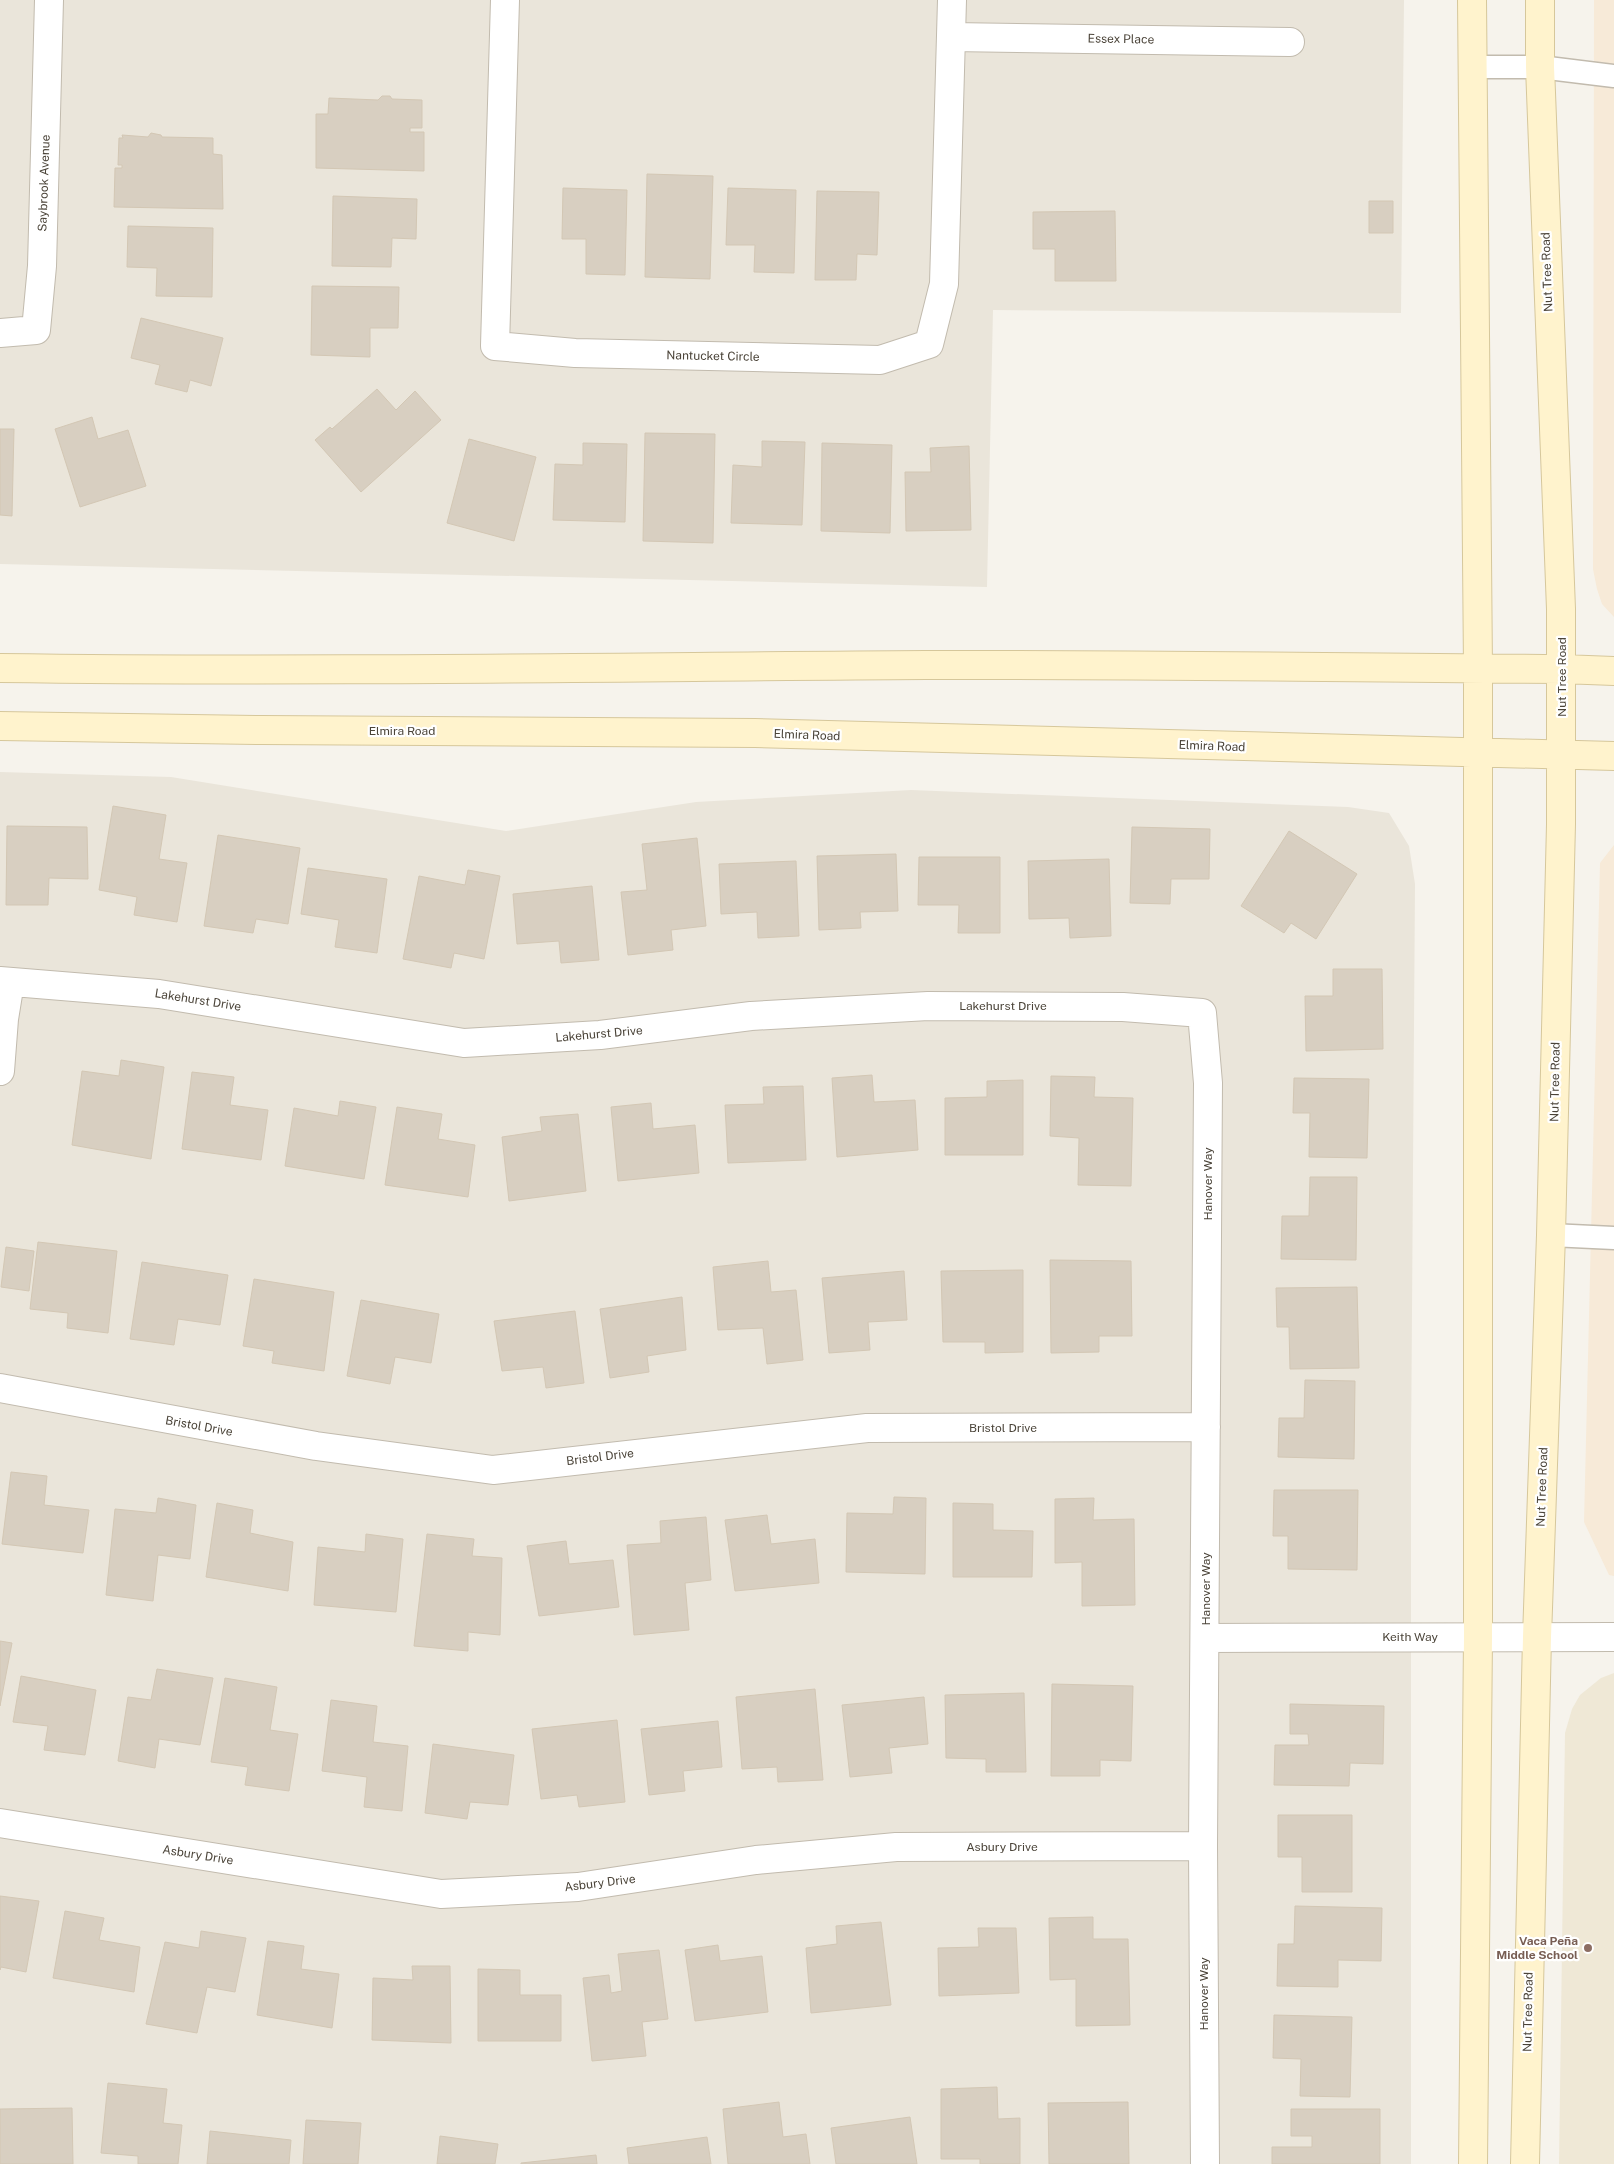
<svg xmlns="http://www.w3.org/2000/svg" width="1614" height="2164" font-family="'Public Sans',sans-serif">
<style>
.residential{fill:#eae5da}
.commercial{fill:#f7ead8}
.education{fill:#efe8d6}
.building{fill:#d8cfc1;stroke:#d3c7b4}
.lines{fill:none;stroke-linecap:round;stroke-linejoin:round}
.lane-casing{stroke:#c2bbae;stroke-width:25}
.street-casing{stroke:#c2bbae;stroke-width:30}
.secondary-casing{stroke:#d6c79b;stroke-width:30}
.lane{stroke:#fff;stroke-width:22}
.street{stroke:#fff;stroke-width:28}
.secondary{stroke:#fff3cd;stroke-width:28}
.education-dot{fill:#8d6e63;stroke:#fff;stroke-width:2}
.labels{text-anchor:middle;stroke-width:4.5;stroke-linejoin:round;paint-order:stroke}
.street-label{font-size:12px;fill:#4b4439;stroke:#fff}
.education-label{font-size:12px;font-weight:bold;fill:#785e54;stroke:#fff;text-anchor:end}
</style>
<rect width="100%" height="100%" fill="#f6f3ec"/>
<!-- residential -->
<path class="residential" d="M0,0h1404l-3,313 -408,-3 -6,277 -987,-23z
M0,772l171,5 335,54 190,-29 215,-12 437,17 41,6 20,33 6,38 -4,570v710h-1411z"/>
<!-- commercial -->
<path class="commercial" d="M1594,0h20v617l-12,-13 -5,-15 -4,-20z
M1614,845v731l-5,-1 -25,-53 16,-659z"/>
<!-- education -->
<path class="education" d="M1614,1673v491h-55l6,-431 7,-24 8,-14 21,-17z"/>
<!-- building -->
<path class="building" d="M382,96h8l2,3 30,1v28h-12v4h14v39l-108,-3v-54h12l1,-16 49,2z
M151,133l10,2 1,2 51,1v16l9,1 1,54 -109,-2 1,-39h7v-3h-4l1,-27h4l-1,-3 26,2z
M647,174l66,2 -3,103 -65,-2z
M563,188l64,2 -2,85 -39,-1v-35h-24z
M728,188l68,2 -2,83 -40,-1 1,-27h-29z
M817,191l62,1 -2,63 -20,-1 -1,26h-41z
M333,196l84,3 -1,40 -24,-1 -1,29 -59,-1z
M1369,201h24v32h-24z
M1115,211l1,70h-61v-32h-22v-37z
M128,226l85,2 -1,69 -56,-1 1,-28 -30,-1z
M312,286l87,1 -1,41h-28v29l-59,-2z
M141,318l82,20 -12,48 -21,-6 -3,12 -32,-8 5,-19 -29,-7z
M377,389l19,21 19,-19 26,29 -80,72 -46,-52 15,-13 2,2z
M92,417l6,22 30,-9 18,56 -66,21 -25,-78z
M0,429h14l-2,87 -12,-1z
M645,433l70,1 -2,109 -70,-2z
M469,439l67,18 -22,84 -67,-18z
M762,441l43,1 -3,83 -71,-2 2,-58 29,2z
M583,443l44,1 -2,78 -72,-2 2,-56 28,1z
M822,443l70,2 -2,88 -69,-2z
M969,446l2,84 -65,1 -1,-59h26l-1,-24z
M113,806l53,9 -7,44 28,4 -10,59 -43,-7 3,-18 -38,-7z
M7,826l80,1 1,52 -39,-1 -1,27h-42z
M1132,827l78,2 -1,50h-38l-1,25 -40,-1z
M1289,831l68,43 -41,65 -25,-16 -7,10 -43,-27z
M218,835l82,13 -12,76 -32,-5 -3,14 -49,-7z
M697,838l9,88 -35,4 2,20 -45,5 -7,-63 26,-2 -5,-46z
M896,854l2,57 -38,1 1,16 -42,2 -2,-74z
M919,857h81v76h-42l1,-28h-41z
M1109,859l2,77 -41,2 -1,-20 -40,1 -1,-58z
M796,861l3,75 -41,2 -1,-26 -36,2 -2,-50z
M308,868l79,11 -10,74 -42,-6 4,-27 -38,-6z
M468,870l32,6 -16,83 -30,-6 -3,15 -48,-9 16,-83 46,9z
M592,886l7,74 -38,3 -2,-22 -42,3 -4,-50z
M1333,969h49l1,80 -77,2 -1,-55h28z
M121,1060l43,7 -13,92 -79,-14 10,-74 37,5z
M192,1072l42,5 -4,28 38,5 -7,50 -79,-11z
M872,1075l2,27 41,-2 3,50 -81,7 -5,-79z
M1051,1076l44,1 -1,20 39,1 -2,88 -53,-1 1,-47 -29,-2z
M1294,1078l75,1 -2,79 -58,-1 1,-44h-17z
M1023,1080v75h-78v-57l42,-1v-16z
M803,1086l3,74 -78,3 -3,-58 39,-1 -1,-17z
M340,1101l36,6 -12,72 -79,-13 9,-58 44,8z
M651,1103l2,26 42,-4 4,48 -81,8 -7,-74z
M397,1107l45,7 -4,25 37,6 -7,52 -83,-12z
M578,1114l8,77 -77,10 -7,-64 40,-6 -2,-14z
M1310,1177h47l-1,83 -75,-1 1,-43h27z
M38,1242l79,9 -9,82 -41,-5 1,-15 -38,-4z
M6,1247l28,4 -5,40 -28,-4z
M1050,1260l81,1 1,75h-33v16l-48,1z
M768,1261l3,31 25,-2 7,70 -36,4 -4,-36 -45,2 -5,-63z
M142,1262l86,13 -8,50 -42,-6 -4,26 -44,-6z
M1023,1270v82l-38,1v-11h-42l-2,-71z
M904,1271l3,49 -39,2 2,28 -41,3 -7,-75z
M254,1279l80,13 -10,79 -52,-8 2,-12 -31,-5z
M1357,1287l2,81 -69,1 -1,-42h-12l-1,-39z
M682,1297l4,53 -39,6 2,16 -39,6 -10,-69z
M361,1300l78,14 -8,49 -36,-6 -5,27 -43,-8z
M575,1311l9,72 -38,5 -3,-21 -41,4 -8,-50z
M1305,1380l50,1 -1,78 -76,-2 1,-39h25z
M11,1472l36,4 -3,29 45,5 -6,43 -81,-9z
M1274,1490h84l-1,80 -69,-1v-33h-15z
M894,1497l32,1 -1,76 -79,-2 1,-59 46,1z
M158,1498l38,7 -6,54 -32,-4 -5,46 -47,-6 9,-86 41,4z
M1094,1498l-1,22 41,-1 1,86 -53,1v-44l-27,1v-64z
M217,1503l36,7 -3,23 43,9 -5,49 -82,-14z
M953,1503l40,1v26l40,1 -1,46h-79z
M767,1515l4,29 44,-5 4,44 -84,8 -10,-71z
M706,1517l5,63 -26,3 4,47 -55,5 -7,-90 34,-2 -1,-22z
M366,1534l37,5 -7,73 -82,-7 4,-58 47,5z
M427,1534l47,5 -2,17 30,2 -2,77 -32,-3v19l-54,-5z
M566,1541l3,23 44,-4 6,47 -80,9 -12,-70z
M0,1641l12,2 -12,63z
M157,1669l56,9 -13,67 -41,-6 -4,29 -37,-7 10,-64 23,3z
M21,1676l75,14 -11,65 -41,-5 4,-24 -35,-4z
M225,1678l52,9 -7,43 28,4 -9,57 -44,-6 3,-18 -37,-5z
M1052,1684l81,2 -2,75 -31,-1v16h-49z
M815,1689l8,91 -45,2 -1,-15 -35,2 -6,-72z
M1024,1693l2,79h-40v-13l-40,-1 -1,-63z
M924,1697l4,47 -39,4 3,25 -42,4 -8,-72z
M331,1700l46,6 -4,36 35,4 -6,65 -38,-4 3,-30 -45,-6z
M1290,1704l94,2 -1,58 -33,-1 -1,23 -75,-1 1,-40h34l-1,-11h-18z
M617,1720l8,82 -46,5 -2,-12 -36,4 -9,-70z
M718,1721l4,46 -39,4 2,20 -36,4 -8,-66z
M433,1744l81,11 -6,50 -38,-3 -3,17 -42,-6z
M1278,1815h74v77h-50v-35h-24z
M0,1896l39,5 -13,71 -25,-5 -1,3z
M1295,1906l87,2 -1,53 -43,-1v27l-61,-1 1,-42h16z
M65,1911l39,7 -5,22 41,7 -6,45 -81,-14z
M1093,1917v22h35l2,86 -54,1v-47l-26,1 -1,-62z
M881,1922l10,83 -80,8 -5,-65 31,-4 -1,-18z
M978,1928h38l3,65 -80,3 -1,-48 41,-1z
M201,1931l45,7 -11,54 -28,-5 -10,46 -51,-9 19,-82 34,6z
M268,1941l36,5 -3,23 38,5 -7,54 -75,-13z
M718,1945l2,16 42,-5 6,56 -73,9 -10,-71z
M659,1950l9,69 -26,3 4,34 -54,5 -9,-83 26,-3 2,18 11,-2 -4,-37z
M412,1966h38l1,77 -79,-3 1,-62 40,2z
M478,1969l42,1v25h41v46h-83z
M1274,2015l78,2 -2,80 -50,-1 1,-37 -28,-1z
M108,2083l59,6 -4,34 19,2 -4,39h-40v-8l-37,-3z
M997,2087l1,32 22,-1v46h-40v-5h-39v-70z
M779,2102l4,35 23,-3 4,30h-82l-5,-55z
M1128,2102l1,62h-80l-1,-61z
M72,2108l1,56h-73v-55z
M1291,2109h89v55h-108v-17h40v-11h-21z
M910,2117l7,47h-81l-5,-36z
M306,2120l55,3 -3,41h-55z
M210,2131l81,9 -2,24h-82z
M440,2136l58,8 -3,20h-58z
M707,2137l4,27h-82l-2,-16z
M596,2155l1,9h-76v-1z"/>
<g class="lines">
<defs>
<path id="lane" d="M1471,67h69l74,9
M1551,1235l63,3"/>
<path id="street" d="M505,0l-10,346 80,7 305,7 49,-16 15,-60 8,-284
M951,37l339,5
M0,333l36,-3 6,-64 7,-266
M0,981l159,13 305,49 136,-8 151,-19 177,-10 195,1 79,6 6,70 -5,763 2,318
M0,1071l4,-52 6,-37
M0,1388l316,58 177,24 374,-42 339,-1
M1206,1638l408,-1
M0,1823l441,71 137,-7 178,-27 140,-13 307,-1"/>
<path id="secondary" d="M1472,0l6,668v969l-5,527
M0,668c309,4 617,-1 926,-3 212,-1 424,3 636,4l52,2
M0,726l262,4 493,3 859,23
M1525,2164l12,-527 14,-402 10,-411v-215l-21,-542v-67"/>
</defs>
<!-- lane casing -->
<use href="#lane" class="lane-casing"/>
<!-- street casing -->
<use href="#street" class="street-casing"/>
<!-- secondary casing -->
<use href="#secondary" class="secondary-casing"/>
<!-- lane -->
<use href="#lane" class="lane"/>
<!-- street -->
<use href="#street" class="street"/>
<!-- secondary -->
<use href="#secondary" class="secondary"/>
</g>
<!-- markers -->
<circle class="education-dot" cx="1588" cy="1948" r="5"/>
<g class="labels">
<!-- street labels -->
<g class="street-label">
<text transform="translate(1121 39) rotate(1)" y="4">Essex Place</text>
<text transform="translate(44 183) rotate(-88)" y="4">Saybrook Avenue</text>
<text transform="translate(1547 272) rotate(-92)" y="4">Nut Tree Road</text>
<text transform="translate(713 356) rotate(1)" y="4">Nantucket Circle</text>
<text transform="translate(1562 677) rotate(-90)" y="4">Nut Tree Road</text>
<text x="402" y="735">Elmira Road</text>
<text transform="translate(807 735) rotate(2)" y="4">Elmira Road</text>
<text transform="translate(1212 746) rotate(2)" y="4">Elmira Road</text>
<text transform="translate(198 1000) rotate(9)" y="4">Lakehurst Drive</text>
<text x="1003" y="1010">Lakehurst Drive</text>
<text transform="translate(599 1034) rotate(-5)" y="4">Lakehurst Drive</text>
<text transform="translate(1555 1082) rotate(-89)" y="4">Nut Tree Road</text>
<text transform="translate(1208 1184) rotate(-90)" y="4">Hanover Way</text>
<text transform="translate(199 1426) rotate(10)" y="4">Bristol Drive</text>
<text x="1003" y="1432">Bristol Drive</text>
<text transform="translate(600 1457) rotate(-7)" y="4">Bristol Drive</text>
<text transform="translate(1542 1487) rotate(-88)" y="4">Nut Tree Road</text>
<text transform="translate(1206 1589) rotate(-90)" y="4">Hanover Way</text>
<text x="1410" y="1641">Keith Way</text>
<text x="1002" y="1851">Asbury Drive</text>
<text transform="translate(198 1855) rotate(9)" y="4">Asbury Drive</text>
<text transform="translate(600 1883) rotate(-7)" y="4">Asbury Drive</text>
<text transform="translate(1204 1994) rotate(-90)" y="4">Hanover Way</text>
<text transform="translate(1528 2012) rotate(-89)" y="4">Nut Tree Road</text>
</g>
<!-- education labels -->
<g class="education-label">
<text x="1578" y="1945">Vaca Peña<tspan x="1578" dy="14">Middle School</tspan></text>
</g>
</g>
</svg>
